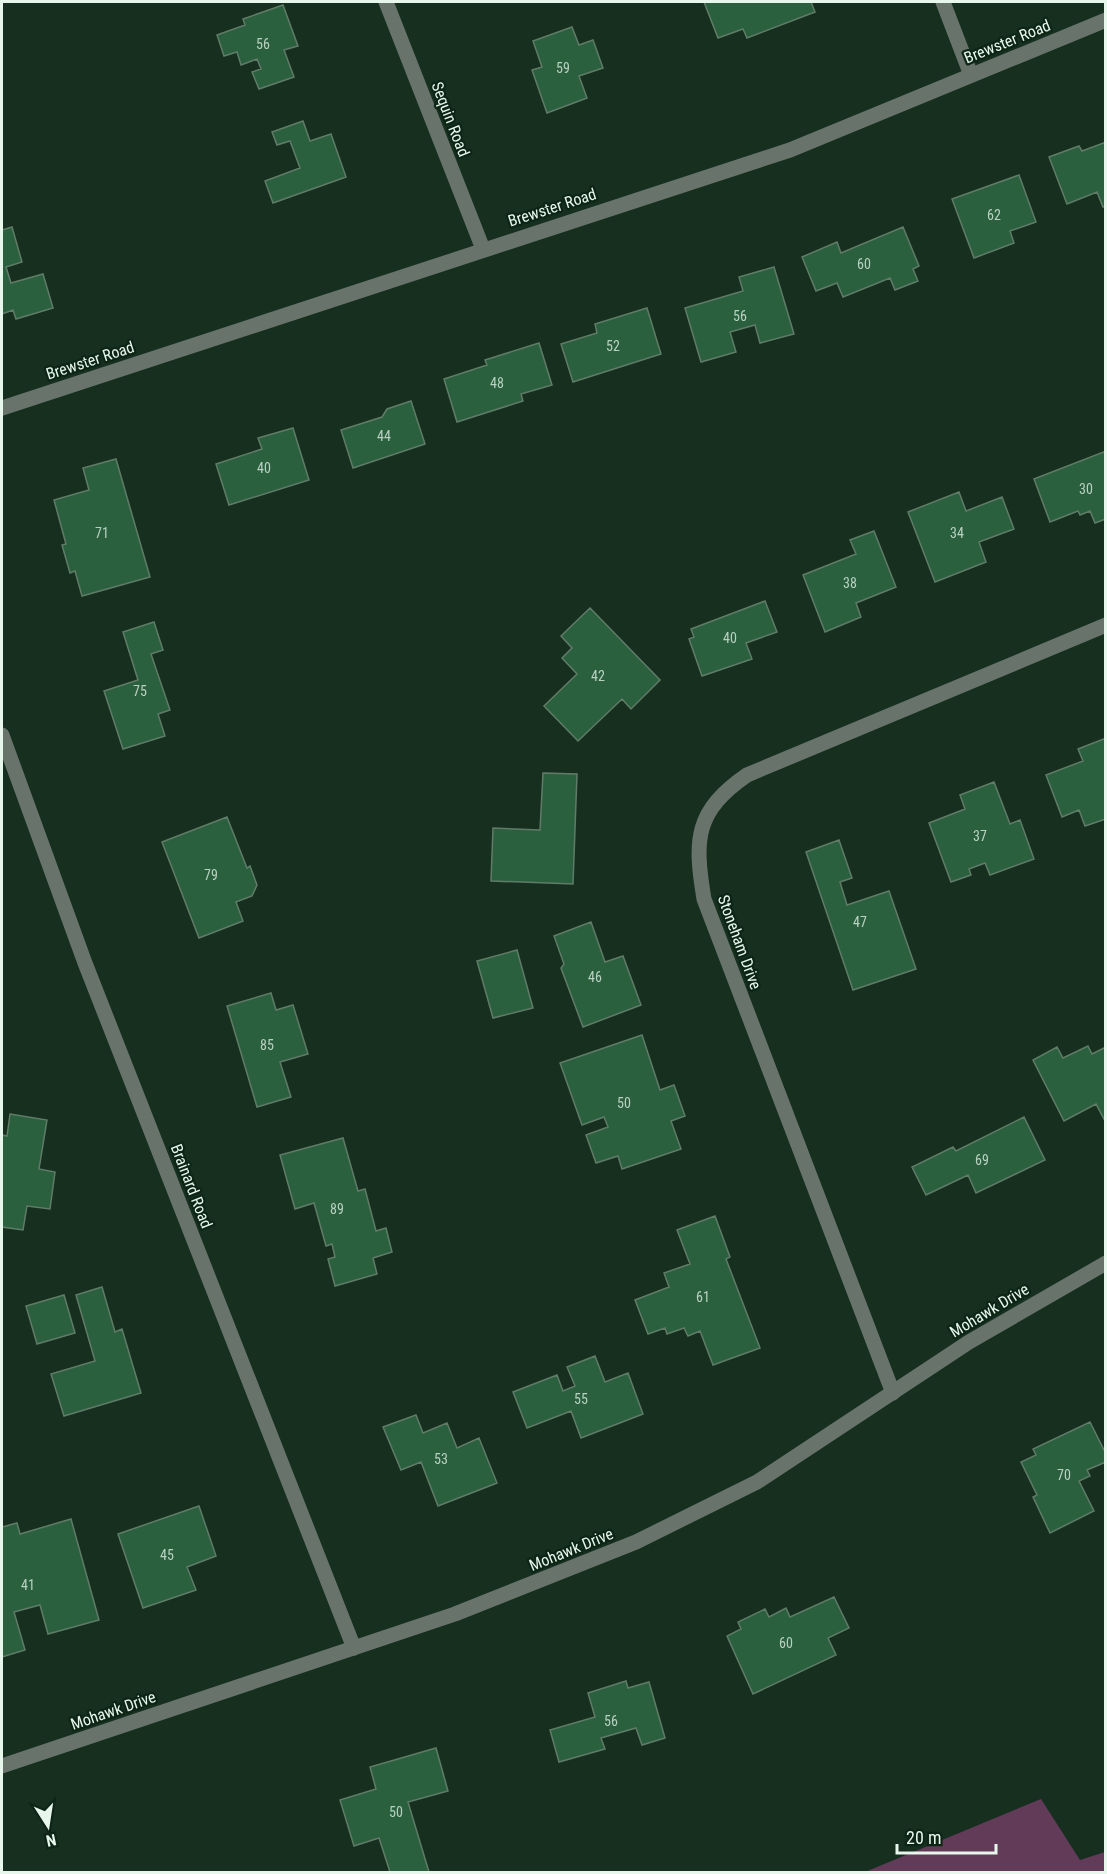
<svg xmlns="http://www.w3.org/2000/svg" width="1107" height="1874" font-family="'Roboto Condensed',sans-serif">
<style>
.green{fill:#623b58}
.building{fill:#2b603f;stroke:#607c68;stroke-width:1.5}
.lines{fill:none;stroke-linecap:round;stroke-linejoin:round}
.minor{stroke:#68746b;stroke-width:15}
.tertiary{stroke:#68746b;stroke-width:15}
.labels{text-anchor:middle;stroke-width:4.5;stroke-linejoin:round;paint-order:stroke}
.number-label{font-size:14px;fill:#b9d1c1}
.street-label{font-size:16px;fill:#e8f7ec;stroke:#0c2515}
</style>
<rect width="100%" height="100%" fill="#162f1f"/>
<!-- green -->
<path class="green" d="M1041,1799l39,61 25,-8v20h-240z"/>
<!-- building -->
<path class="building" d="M704,2h107l4,10 -68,26 -4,-9 -25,9z
M283,5l15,41 -14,4 10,27 -35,12 -7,-17 9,-3 -4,-10 -16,6 -4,-13 -13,4 -7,-21 28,-10 -2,-6z
M572,27l7,18 14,-5 10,28 -24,8 8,22 -40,15 -15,-43 10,-3 -9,-26z
M303,121l7,20 21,-7 15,43 -73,26 -8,-22 35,-13 -10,-27 -13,4 -5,-13z
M1106,142v64l-3,1 -6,-15 -30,12 -18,-47 30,-11 3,5z
M1019,175l17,47 -26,9 4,12 -40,15 -22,-59z
M12,227l10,35 -16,5 5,16 32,-9 10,34 -37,11 -3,-9 -11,4v-84z
M903,227l16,39 -6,3 5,12 -23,9 -5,-12 -47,19 -6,-14 -21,8 -14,-34 35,-15 4,11z
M774,267l20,67 -34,9 -5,-18 -25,7 6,20 -35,10 -16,-54 58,-17 -4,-14z
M647,308l14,46 -88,28 -12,-38 36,-11 -2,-9z
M539,343l13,42 -31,9 2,7 -66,21 -13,-43 43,-14 -2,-5z
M411,401l14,43 -72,24 -12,-38 41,-13 5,-8z
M293,428l16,52 -80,25 -13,-41 46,-15 -4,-11z
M1106,451v68l-11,4 -5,-12 -10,4 -2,-4 -28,11 -16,-43z
M116,459l34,118 -68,19 -7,-25 -5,2 -8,-28 4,-1 -12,-44 35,-10 -6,-22z
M959,492l7,19 36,-14 12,32 -35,13 7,20 -51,20 -27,-70z
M874,531l22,56 -40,16 5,14 -36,15 -22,-57 53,-21 -6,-14z
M765,601l12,31 -31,11 6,16 -50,17 -13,-37 5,-2 -3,-8z
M590,608l70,72 -29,29 -9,-10 -44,42 -34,-35 33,-32 -15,-16 10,-10 -11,-12z
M154,622l9,28 -12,4 19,56 -12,4 7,22 -42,13 -19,-58 34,-11 -15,-48z
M1106,738v81l-21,7 -6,-16 -17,7 -16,-42 37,-14 -5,-12z
M543,773l34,1 -4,110 -82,-3 2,-53 47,2z
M994,782l16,42 10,-4 14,39 -44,16 -5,-12 -16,6 2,6 -20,7 -22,-59 36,-14 -5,-14z
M227,817l20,51 3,-2 7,19 -5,11 -16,6 7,19 -44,17 -37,-96z
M839,840l13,38 -12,4 7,23 42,-14 27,78 -63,21 -47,-138z
M591,922l14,40 18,-6 18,49 -58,22 -22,-59 3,-4 -10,-28z
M517,950l16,58 -40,10 -16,-57z
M271,993l5,17 17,-5 15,49 -28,8 11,35 -34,10 -30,-101z
M642,1035l18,55 14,-5 11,31 -14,5 10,28 -59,20 -4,-13 -22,7 -10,-28 22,-8 -4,-10 -22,8 -22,-62z
M1088,1046l4,8 14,-7v76l-10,-19 -32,17 -31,-61 24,-13 6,11z
M10,1114l37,6 -8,49 16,3 -5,37 -23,-3 -4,24 -21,-3v-92l5,1z
M1024,1117l21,43 -69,33 -8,-18 -42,20 -14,-28 41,-20 3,4z
M343,1138l15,53 7,-2 11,42 10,-3 6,24 -19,6 4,16 -42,12 -7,-27 7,-2 -3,-13 -6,2 -12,-43 -19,6 -15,-54z
M715,1216l15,41 -4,2 34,89 -47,17 -13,-34 -12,5 -4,-8 -17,6 -2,-6 -17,6 -13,-34 34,-13 -5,-14 26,-9 -13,-34z
M102,1287l13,45 7,-3 19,64 -77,23 -13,-42 44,-13 -19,-66z
M64,1295l11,38 -38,11 -11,-38z
M595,1356l10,26 23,-9 15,41 -62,24 -10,-27 -44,17 -14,-36 44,-17 6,16 12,-5 -8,-19z
M416,1415l7,18 24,-10 10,25 22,-10 18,45 -59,23 -17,-44 -20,8 -18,-43z
M1090,1422l16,32v8l-19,8 3,6 -11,5 15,30 -44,22 -17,-36 4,-2 -16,-33 15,-7 -3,-6z
M199,1506l17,50 -29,11 9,23 -53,18 -25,-74z
M71,1519l28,101 -51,14 -8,-29 -26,7 11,38 -23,7v-130l15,-4 3,11z
M834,1597l15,31 -21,10 8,17 -83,39 -26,-58 14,-7 -3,-7 27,-13 4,8 17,-9 4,9z
M626,1681l2,7 21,-6 16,56 -23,7 -6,-17 -35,10 4,11 -46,13 -9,-32 45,-13 -7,-24z
M436,1748l12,43 -40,11 21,70h-39l-11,-34 -25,8 -14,-46 36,-11 -6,-22z"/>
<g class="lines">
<!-- minor -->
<path class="minor" d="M386,2l97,247
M943,2l28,73
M2,408l788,-258 316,-130
M2,735l83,228 269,685
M893,1393l-189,-494c-10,-60 -9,-88 43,-124l359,-150"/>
<!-- tertiary -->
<path class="tertiary" d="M2,1766l453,-152 181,-72 121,-60 212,-140 137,-79"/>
</g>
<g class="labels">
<!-- number labels -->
<g class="number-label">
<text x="263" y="49">56</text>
<text x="563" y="73">59</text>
<text x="994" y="220">62</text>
<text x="864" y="269">60</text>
<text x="740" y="321">56</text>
<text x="613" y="351">52</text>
<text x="497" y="388">48</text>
<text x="384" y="441">44</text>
<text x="264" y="473">40</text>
<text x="1086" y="494">30</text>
<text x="102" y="538">71</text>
<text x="957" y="538">34</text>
<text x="850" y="588">38</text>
<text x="730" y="643">40</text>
<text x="598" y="681">42</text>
<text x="140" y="696">75</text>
<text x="980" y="841">37</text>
<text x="211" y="880">79</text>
<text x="860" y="927">47</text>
<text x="595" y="982">46</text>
<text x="267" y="1050">85</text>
<text x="624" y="1108">50</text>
<text x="982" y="1165">69</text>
<text x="337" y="1214">89</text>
<text x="703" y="1302">61</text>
<text x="581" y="1404">55</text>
<text x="441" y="1464">53</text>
<text x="1064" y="1480">70</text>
<text x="167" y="1560">45</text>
<text x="28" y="1590">41</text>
<text x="786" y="1648">60</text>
<text x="611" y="1726">56</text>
<text x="396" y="1817">50</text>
</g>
<!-- street labels -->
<g class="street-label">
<text transform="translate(1007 41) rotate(-22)" y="6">Brewster Road</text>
<text transform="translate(451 119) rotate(69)" y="6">Sequin Road</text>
<text transform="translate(552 207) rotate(-18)" y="6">Brewster Road</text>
<text transform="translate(90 360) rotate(-18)" y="6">Brewster Road</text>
<text transform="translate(740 942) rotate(70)" y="6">Stoneham Drive</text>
<text transform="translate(192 1186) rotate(69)" y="6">Brainard Road</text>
<text transform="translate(989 1310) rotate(-31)" y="6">Mohawk Drive</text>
<text transform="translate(571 1549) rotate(-22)" y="6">Mohawk Drive</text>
<text transform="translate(113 1710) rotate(-19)" y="6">Mohawk Drive</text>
</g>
</g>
<!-- border -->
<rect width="1107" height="1874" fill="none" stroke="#e8f7ec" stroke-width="6"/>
<!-- north arrow -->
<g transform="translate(48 1826) rotate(168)" stroke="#0c2515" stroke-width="4.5" paint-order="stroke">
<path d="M0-4.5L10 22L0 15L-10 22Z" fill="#e8f7ec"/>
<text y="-9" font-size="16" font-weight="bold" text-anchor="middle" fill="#e8f7ec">N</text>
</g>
<!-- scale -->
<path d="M897 1844v9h99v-9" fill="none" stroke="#e8f7ec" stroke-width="3"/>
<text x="906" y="1844" font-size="18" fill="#e8f7ec" stroke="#0c2515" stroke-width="4.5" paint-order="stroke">20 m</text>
</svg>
